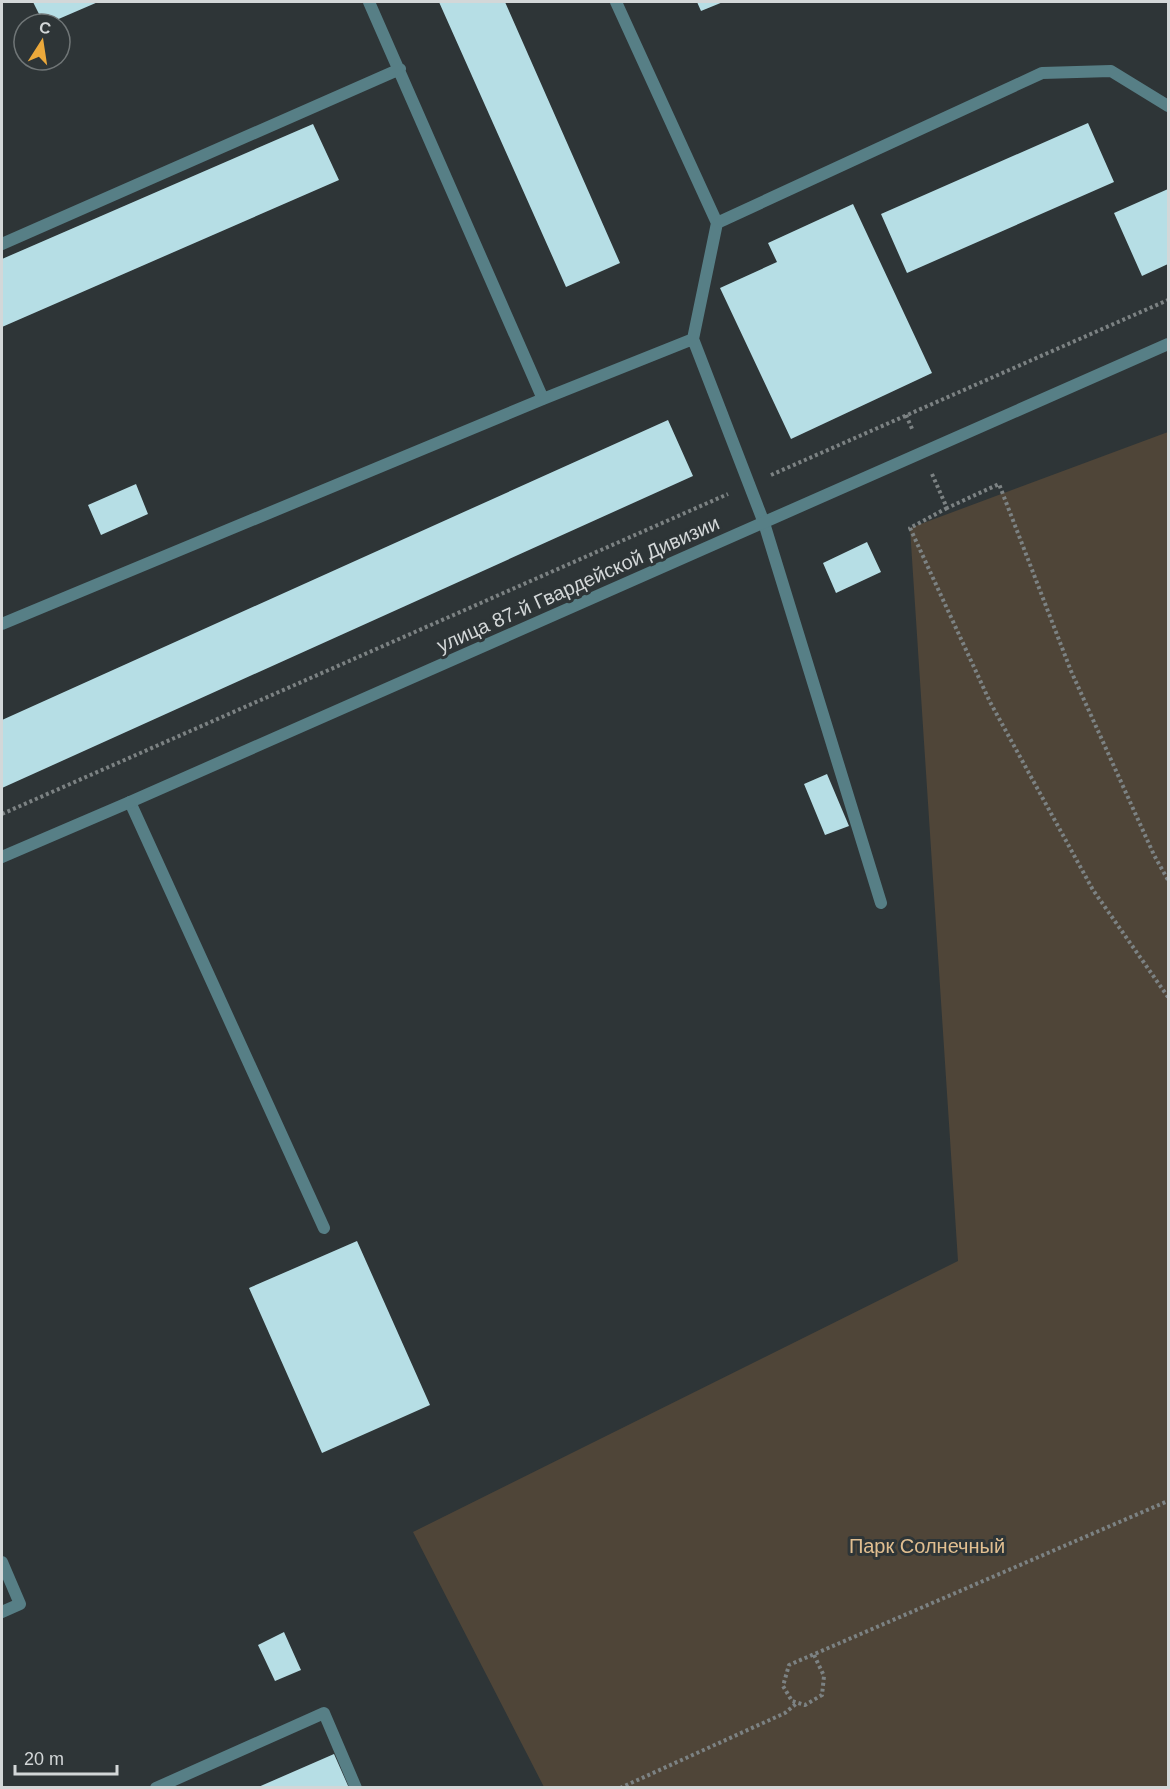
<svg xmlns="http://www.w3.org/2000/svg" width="1170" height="1789" font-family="Helvetica,sans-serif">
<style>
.green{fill:#4f4538}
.building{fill:#b6dee5}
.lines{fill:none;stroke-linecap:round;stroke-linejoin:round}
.path{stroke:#7c8283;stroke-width:4;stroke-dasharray:3 3;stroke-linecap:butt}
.service{stroke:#577f86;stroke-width:12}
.tertiary{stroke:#577f86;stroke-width:12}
.labels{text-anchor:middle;stroke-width:6;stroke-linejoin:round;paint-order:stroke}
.street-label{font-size:20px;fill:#d3d7d8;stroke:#2e3537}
.park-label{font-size:20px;fill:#e0be90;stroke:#2e3537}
</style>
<rect width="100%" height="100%" fill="#2e3537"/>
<!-- green -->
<path class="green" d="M1168,432v1355h-624l-131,-255 545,-271 -48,-733z"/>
<!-- building -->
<path class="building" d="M33,2h65l-51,22h-3z
M439,2h66l115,261 -54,24z
M697,2h26l-22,9z
M1088,123l26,59 -207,91 -26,-59z
M313,124l26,56 -337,147v-68z
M1168,189v75l-26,12 -28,-63z
M853,204l79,169 -141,66 -71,-151 57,-26 -9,-19z
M668,420l25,56 -691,312v-68z
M136,484l12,30 -47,21 -13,-30z
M867,542l14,30 -45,21 -13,-30z
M827,774l22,52 -24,9 -21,-51z
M357,1241l73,164 -108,48 -73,-165z
M284,1632l17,38 -26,11 -17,-36z
M334,1754l15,34h-93z"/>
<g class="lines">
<!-- path -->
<path class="path" d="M906,415l7,16
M932,474l15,34 52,-24 72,187 83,184 14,25
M771,475l397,-175
M947,508l-37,20 80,174 103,188 75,107
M2,814l726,-320
M814,1655l10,21 -2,19 -17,10 -13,-4 -9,-15 6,-21 379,-164
M620,1788l165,-75 12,-10"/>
<!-- service -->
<path class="service" d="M369,2l174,397
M616,2l101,221
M2,244l398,-175
M693,339l71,184 117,380
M2,624l541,-225 150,-60 24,-116 325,-150 69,-2 57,35
M130,802l194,426
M2,1562l18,42 -18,8
M156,1788l168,-75 32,75"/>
<!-- tertiary -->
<path class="tertiary" d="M2,857l128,-55 1038,-458"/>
</g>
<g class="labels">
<!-- street labels -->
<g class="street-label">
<text transform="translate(578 584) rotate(-24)" y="7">улица 87-й Гвардейской Дивизии</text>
</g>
<!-- park labels -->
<g class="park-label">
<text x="927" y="1553">Парк Солнечный</text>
</g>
</g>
<!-- border -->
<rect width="1170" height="1789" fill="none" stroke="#d3d7d8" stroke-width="6"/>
<!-- north arrow -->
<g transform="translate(42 42) rotate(12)"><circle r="28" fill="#2e3537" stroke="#707677" stroke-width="1.5"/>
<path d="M0-4.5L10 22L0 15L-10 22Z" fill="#eca93b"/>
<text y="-9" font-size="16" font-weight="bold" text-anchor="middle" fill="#d3d7d8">С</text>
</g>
<!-- scale -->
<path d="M15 1765v9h102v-9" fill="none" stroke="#d3d7d8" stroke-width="3"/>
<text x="24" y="1765" font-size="18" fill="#d3d7d8" stroke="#2e3537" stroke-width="4.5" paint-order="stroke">20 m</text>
</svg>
